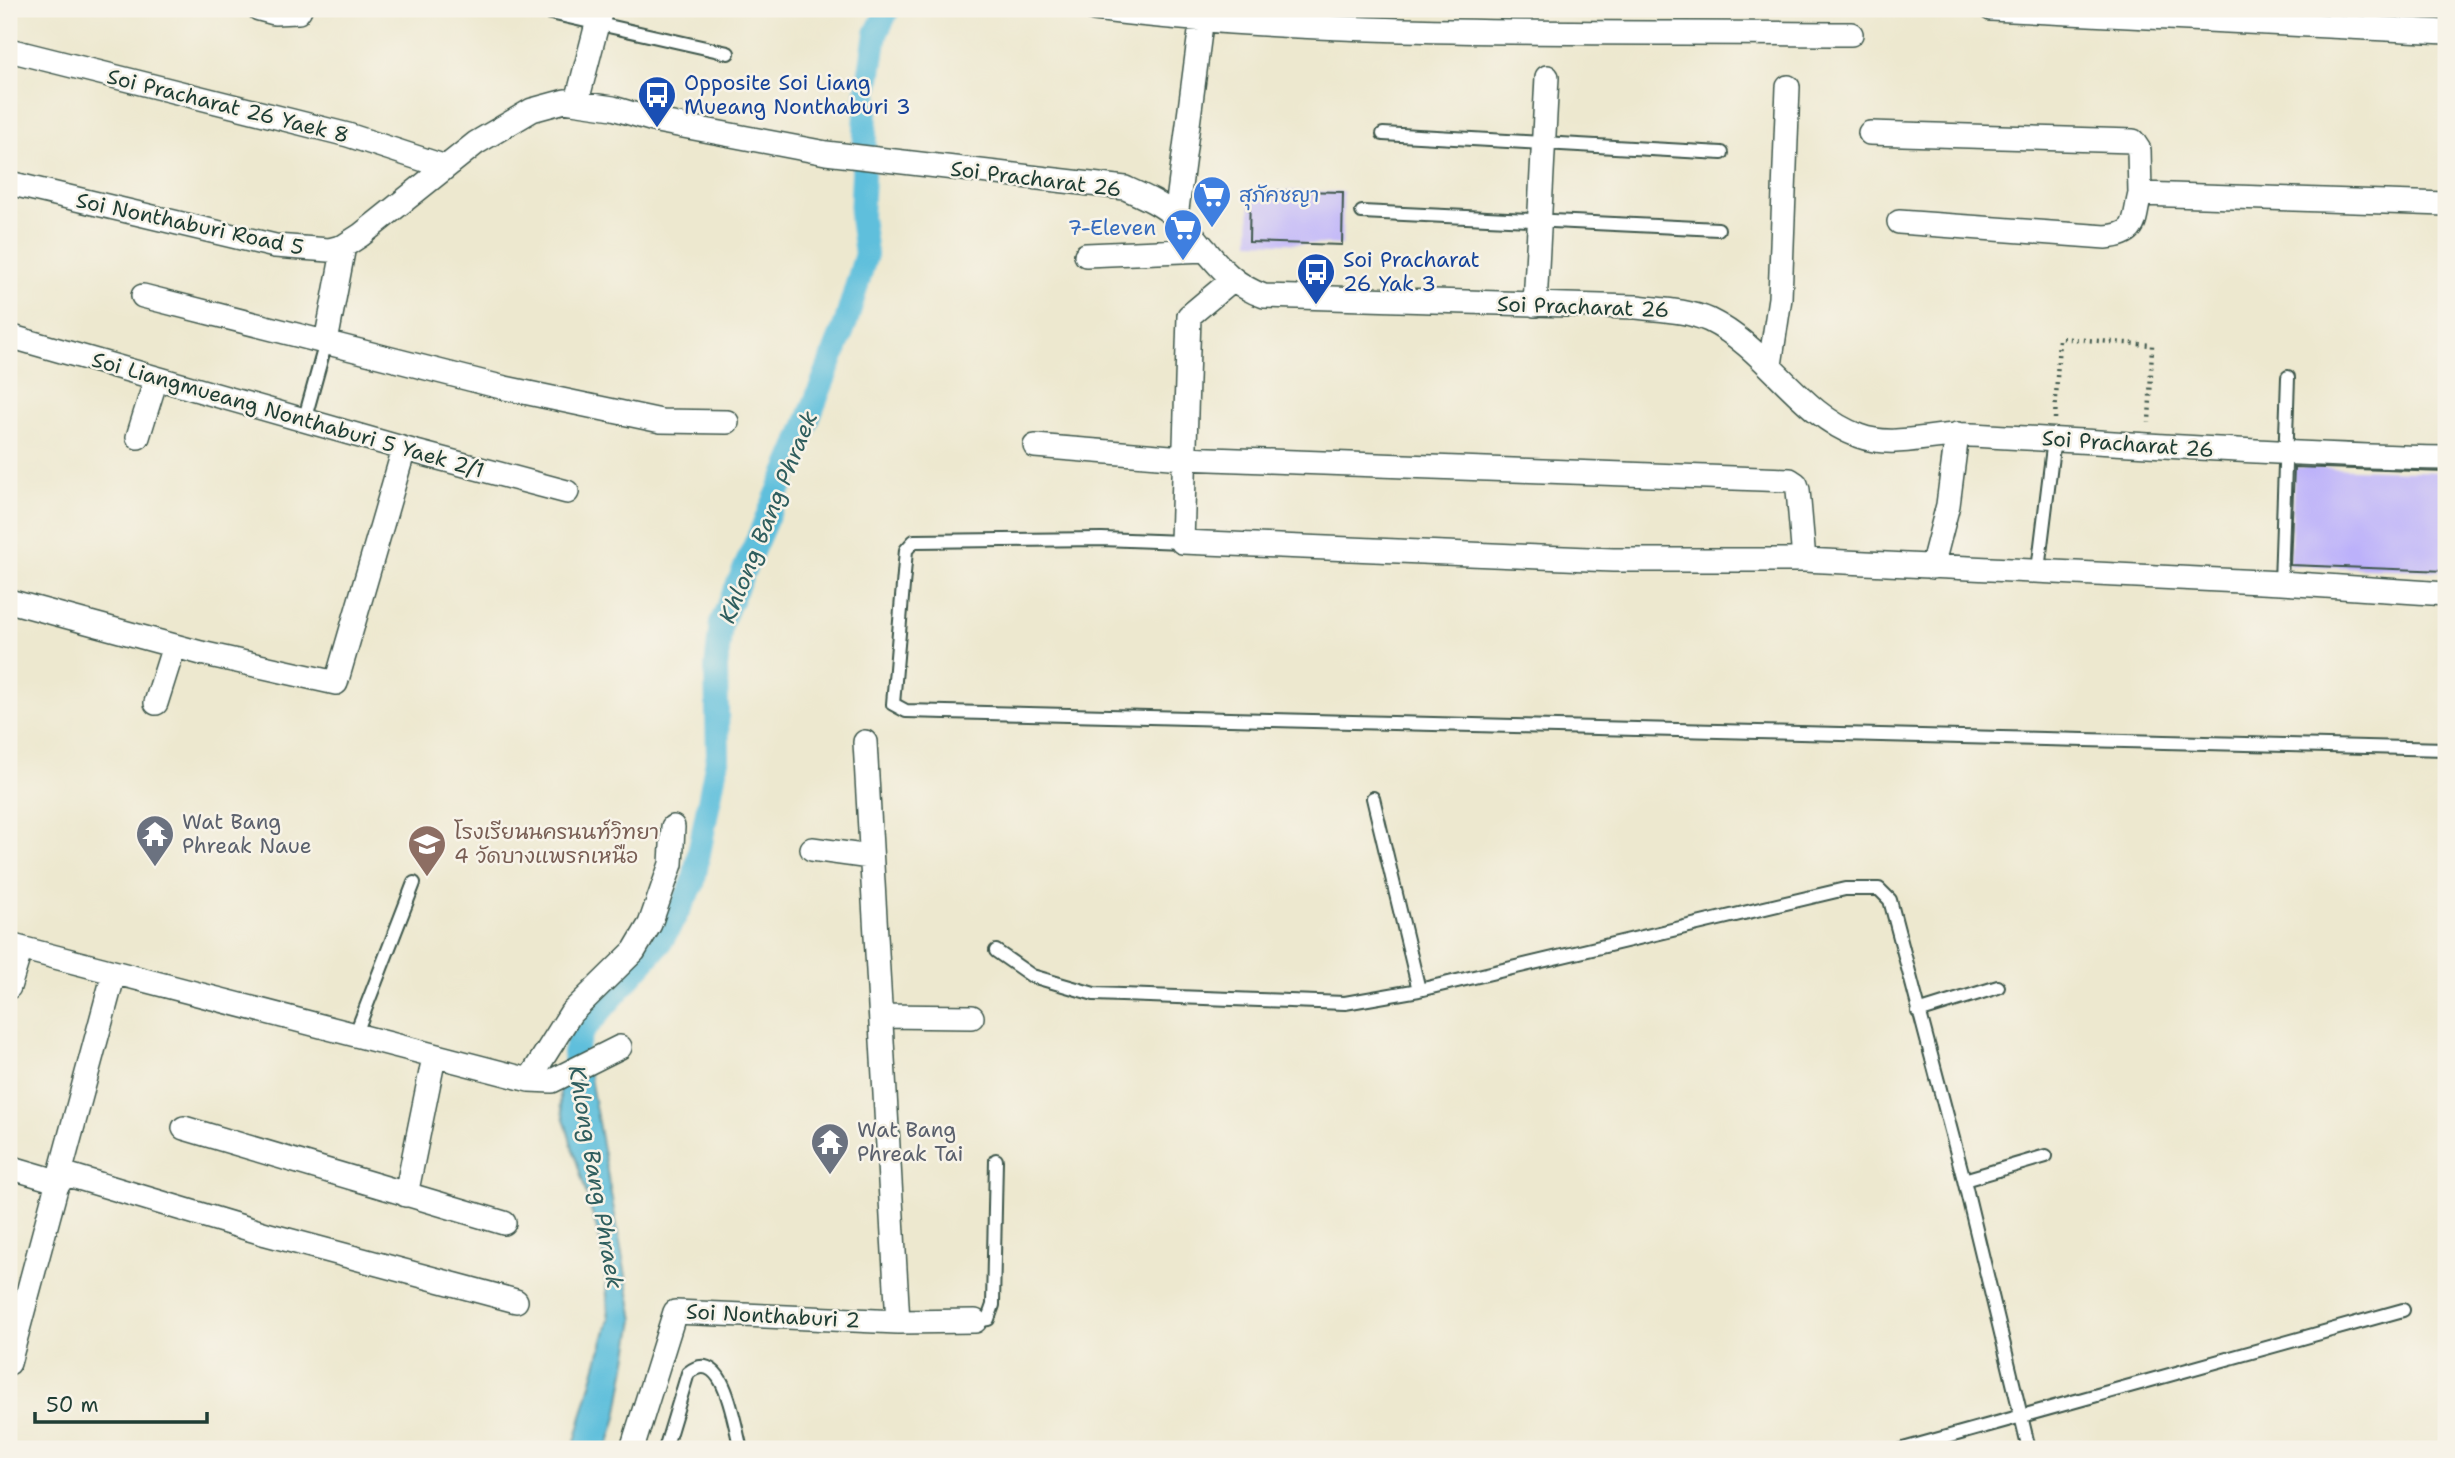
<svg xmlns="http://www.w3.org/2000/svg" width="2455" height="1458" font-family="'Shantell Sans','Playpen Sans Thai',sans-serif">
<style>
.water{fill:#5ebfdc;stroke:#3e7e88;stroke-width:2}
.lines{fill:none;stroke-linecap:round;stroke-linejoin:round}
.canal{stroke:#5ebfdc;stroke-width:24}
.building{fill:#bcb1fa}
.service-casing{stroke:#3e574b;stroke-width:16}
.minor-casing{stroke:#3e574b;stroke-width:26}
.path{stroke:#3e574b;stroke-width:4.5;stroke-dasharray:2 5;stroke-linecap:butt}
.service{stroke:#fff;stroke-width:12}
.minor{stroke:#fff;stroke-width:23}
.labels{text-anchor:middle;stroke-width:5;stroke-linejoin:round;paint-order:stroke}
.transit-label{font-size:21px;fill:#164399;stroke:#f7f3e8;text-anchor:start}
.street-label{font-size:21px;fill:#1f3d34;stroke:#f7f3e8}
.shop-label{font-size:21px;fill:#366cbe;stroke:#f7f3e8;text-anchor:start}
.worship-label{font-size:21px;fill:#5b616d;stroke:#f7f3e8;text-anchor:start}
.education-label{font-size:21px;fill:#785e54;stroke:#f7f3e8;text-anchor:start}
.water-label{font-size:23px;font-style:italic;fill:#2f5e5e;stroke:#f7f3e8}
</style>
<rect width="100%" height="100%" fill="#f7f3e8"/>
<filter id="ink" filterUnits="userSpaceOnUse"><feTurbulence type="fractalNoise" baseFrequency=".0143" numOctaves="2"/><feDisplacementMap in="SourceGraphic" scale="14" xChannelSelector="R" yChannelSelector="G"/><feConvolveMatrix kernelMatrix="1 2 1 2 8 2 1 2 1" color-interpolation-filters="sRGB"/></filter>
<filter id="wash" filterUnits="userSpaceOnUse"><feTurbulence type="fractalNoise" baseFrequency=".00686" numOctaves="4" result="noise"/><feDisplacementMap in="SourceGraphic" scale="28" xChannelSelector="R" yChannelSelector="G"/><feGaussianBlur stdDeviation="1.57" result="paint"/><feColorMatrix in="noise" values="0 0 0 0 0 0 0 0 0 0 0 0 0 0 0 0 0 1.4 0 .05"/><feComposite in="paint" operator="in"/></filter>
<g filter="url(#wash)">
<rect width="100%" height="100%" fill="#ede8cf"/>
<!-- water -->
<path class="water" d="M589,1073l45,247 -17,97 -10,32h-34l36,-130 -6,-69 -43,-145v-22z"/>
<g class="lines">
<!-- canal -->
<path class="canal" d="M579,1088l-5,-35 8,-21 79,-90 32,-58 25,-129 -2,-87 5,-45 75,-172 50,-129 20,-68 -5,-37 6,-126 9,-57 12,-25"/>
</g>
<g id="blocks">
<!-- building -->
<path class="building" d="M1250,190l93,2 -1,53 -93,-3z
M2294,467l152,5v99l-156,-6z"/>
</g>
</g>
<g filter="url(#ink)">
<use href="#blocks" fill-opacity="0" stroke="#3e574b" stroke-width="2"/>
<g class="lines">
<defs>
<path id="service" d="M533,9l195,44
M1383,134l339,19
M1362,212l356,17
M304,421l22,-79
M1182,542l-80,-3 -188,2 -8,9 -13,154 13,7 1540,38
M2038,570l16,-131
M2281,583l7,-206
M1373,798l46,192
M996,951l36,25 62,18 251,9 74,-13 426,-101h34l11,11 74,280 65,269
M1918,1012l80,-25
M356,1033l58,-150
M1964,1180l82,-24
M975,1321l13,-2 5,-14 3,-145
M665,1449l23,-76c37,-29 46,53 53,76
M1903,1449l500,-139"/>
<path id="minor" d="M259,9l15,4 24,-1 2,-3
M1094,9c250,30 505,22 757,25
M1991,9l455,23
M9,50l339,85 98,32
M577,101l24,-92
M1870,133l263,8 6,9 1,44 306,10
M9,183l266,63 54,4 15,-4 17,-11 115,-92 56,-33 33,-9 48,7 44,13 169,32 299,35c18,8 37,16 52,30 31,29 44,63 87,78l372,11c25,3 50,3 73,13 58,28 90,94 150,116 35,13 75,-3 111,-1 159,8 317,20 476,23
M1176,217l27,-208
M1899,222l207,15c33,-3 27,-16 34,-43
M1086,255l120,-5
M1232,280l-43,36 -7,226 431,18h191l477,23 165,11
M143,296l362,92 156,33 66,1
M1535,305l12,-228
M9,336l407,116 151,40
M326,342l18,-96
M1770,365l10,-67 8,-211
M138,437l18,-58
M1035,446l148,12 607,22 6,4 2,6 6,70
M1932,567l16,-62 9,-71
M9,601l192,52 135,30 68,-234
M156,703l18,-57
M865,742l33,580
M812,849l58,8
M9,945l520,135 23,1 68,-34
M9,987l12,-39
M882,1016l90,1
M529,1080l42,-67 63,-62 16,-27 21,-60 2,-37
M184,1128l320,95
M9,1167l51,15
M62,1173l204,61 250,67
M406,1195l28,-138
M9,1363l105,-390
M632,1449l43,-137 223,10 77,-1"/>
</defs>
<!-- service casing -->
<use href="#service" class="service-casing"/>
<!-- minor casing -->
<use href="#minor" class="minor-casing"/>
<!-- path -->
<path class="path" d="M2055,419l4,-81 93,7 -3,78"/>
<!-- service -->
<use href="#service" class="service"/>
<!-- minor -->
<use href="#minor" class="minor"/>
</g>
</g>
<!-- icons -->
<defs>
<symbol id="bus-pin" viewBox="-11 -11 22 30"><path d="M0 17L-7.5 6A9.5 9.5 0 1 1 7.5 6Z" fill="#1a4fb4" stroke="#f7f3e8"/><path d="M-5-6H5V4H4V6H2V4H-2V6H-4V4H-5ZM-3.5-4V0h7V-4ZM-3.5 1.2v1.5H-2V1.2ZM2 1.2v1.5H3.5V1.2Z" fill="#fff"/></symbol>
<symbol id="supermarket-pin" viewBox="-11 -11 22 30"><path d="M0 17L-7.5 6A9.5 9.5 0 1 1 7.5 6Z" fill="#3f7fe0" stroke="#f7f3e8"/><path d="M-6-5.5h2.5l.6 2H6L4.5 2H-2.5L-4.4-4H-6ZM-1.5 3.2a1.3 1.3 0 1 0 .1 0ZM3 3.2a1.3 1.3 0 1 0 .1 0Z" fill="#fff"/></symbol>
<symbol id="temple-pin" viewBox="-11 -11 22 30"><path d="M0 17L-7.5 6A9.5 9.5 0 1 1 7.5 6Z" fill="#6b7280" stroke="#f7f3e8"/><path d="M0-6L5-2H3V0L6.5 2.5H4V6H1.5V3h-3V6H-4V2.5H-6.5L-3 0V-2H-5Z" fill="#fff"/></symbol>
<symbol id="school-pin" viewBox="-11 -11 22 30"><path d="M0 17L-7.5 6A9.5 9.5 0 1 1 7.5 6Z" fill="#8d6e63" stroke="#f7f3e8"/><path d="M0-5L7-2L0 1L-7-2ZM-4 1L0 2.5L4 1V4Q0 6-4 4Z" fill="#fff"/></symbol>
</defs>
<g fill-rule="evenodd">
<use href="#bus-pin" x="635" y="73" width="44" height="60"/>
<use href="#supermarket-pin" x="1190" y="173" width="44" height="60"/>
<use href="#supermarket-pin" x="1161" y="206" width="44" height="60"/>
<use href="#bus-pin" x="1294" y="250" width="44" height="60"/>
<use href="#temple-pin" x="133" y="812" width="44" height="60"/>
<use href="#school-pin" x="405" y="822" width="44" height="60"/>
<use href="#temple-pin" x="808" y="1120" width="44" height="60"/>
</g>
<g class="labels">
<!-- transit labels -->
<g class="transit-label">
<text x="684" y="90">Opposite Soi Liang<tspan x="684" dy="24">Mueang Nonthaburi 3</tspan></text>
<text x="1343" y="267">Soi Pracharat<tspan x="1343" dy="24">26 Yak 3</tspan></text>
</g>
<!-- street labels -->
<g class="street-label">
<text transform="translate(228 106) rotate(14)" y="7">Soi Pracharat 26 Yaek 8</text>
<text transform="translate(1036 179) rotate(7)" y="7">Soi Pracharat 26</text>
<text transform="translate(190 224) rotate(12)" y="7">Soi Nonthaburi Road 5</text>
<text transform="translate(1583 307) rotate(2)" y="7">Soi Pracharat 26</text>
<text transform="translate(288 415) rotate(16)" y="7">Soi Liangmueang Nonthaburi 5 Yaek 2/1</text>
<text transform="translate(2128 444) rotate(4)" y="7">Soi Pracharat 26</text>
<text transform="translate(773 1316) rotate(3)" y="7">Soi Nonthaburi 2</text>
</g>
<!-- shop labels -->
<g class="shop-label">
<text x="1239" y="202">สุภัคชญา</text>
<text x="1156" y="235" text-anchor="end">7-Eleven</text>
</g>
<!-- worship labels -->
<g class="worship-label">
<text x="182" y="829">Wat Bang<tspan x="182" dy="24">Phreak Naue</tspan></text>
<text x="857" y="1137">Wat Bang<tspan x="857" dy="24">Phreak Tai</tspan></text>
</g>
<!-- education labels -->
<g class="education-label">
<text x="454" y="839">โรงเรียนนครนนท์วิทยา<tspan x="454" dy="24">4 วัดบางแพรกเหนือ</tspan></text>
</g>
<!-- water labels -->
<g class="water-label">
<text transform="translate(768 517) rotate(-68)" y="8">Khlong Bang Phraek</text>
<text transform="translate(596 1177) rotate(80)" y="8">Khlong Bang Phraek</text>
</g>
</g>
<!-- margin -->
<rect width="2455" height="1458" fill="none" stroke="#f7f3e8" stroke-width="35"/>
<!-- scale -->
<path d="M35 1412v10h172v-10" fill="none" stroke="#1f3d34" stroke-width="3.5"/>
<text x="46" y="1412" font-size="21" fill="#1f3d34" stroke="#f7f3e8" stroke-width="5" paint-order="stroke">50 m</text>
</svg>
